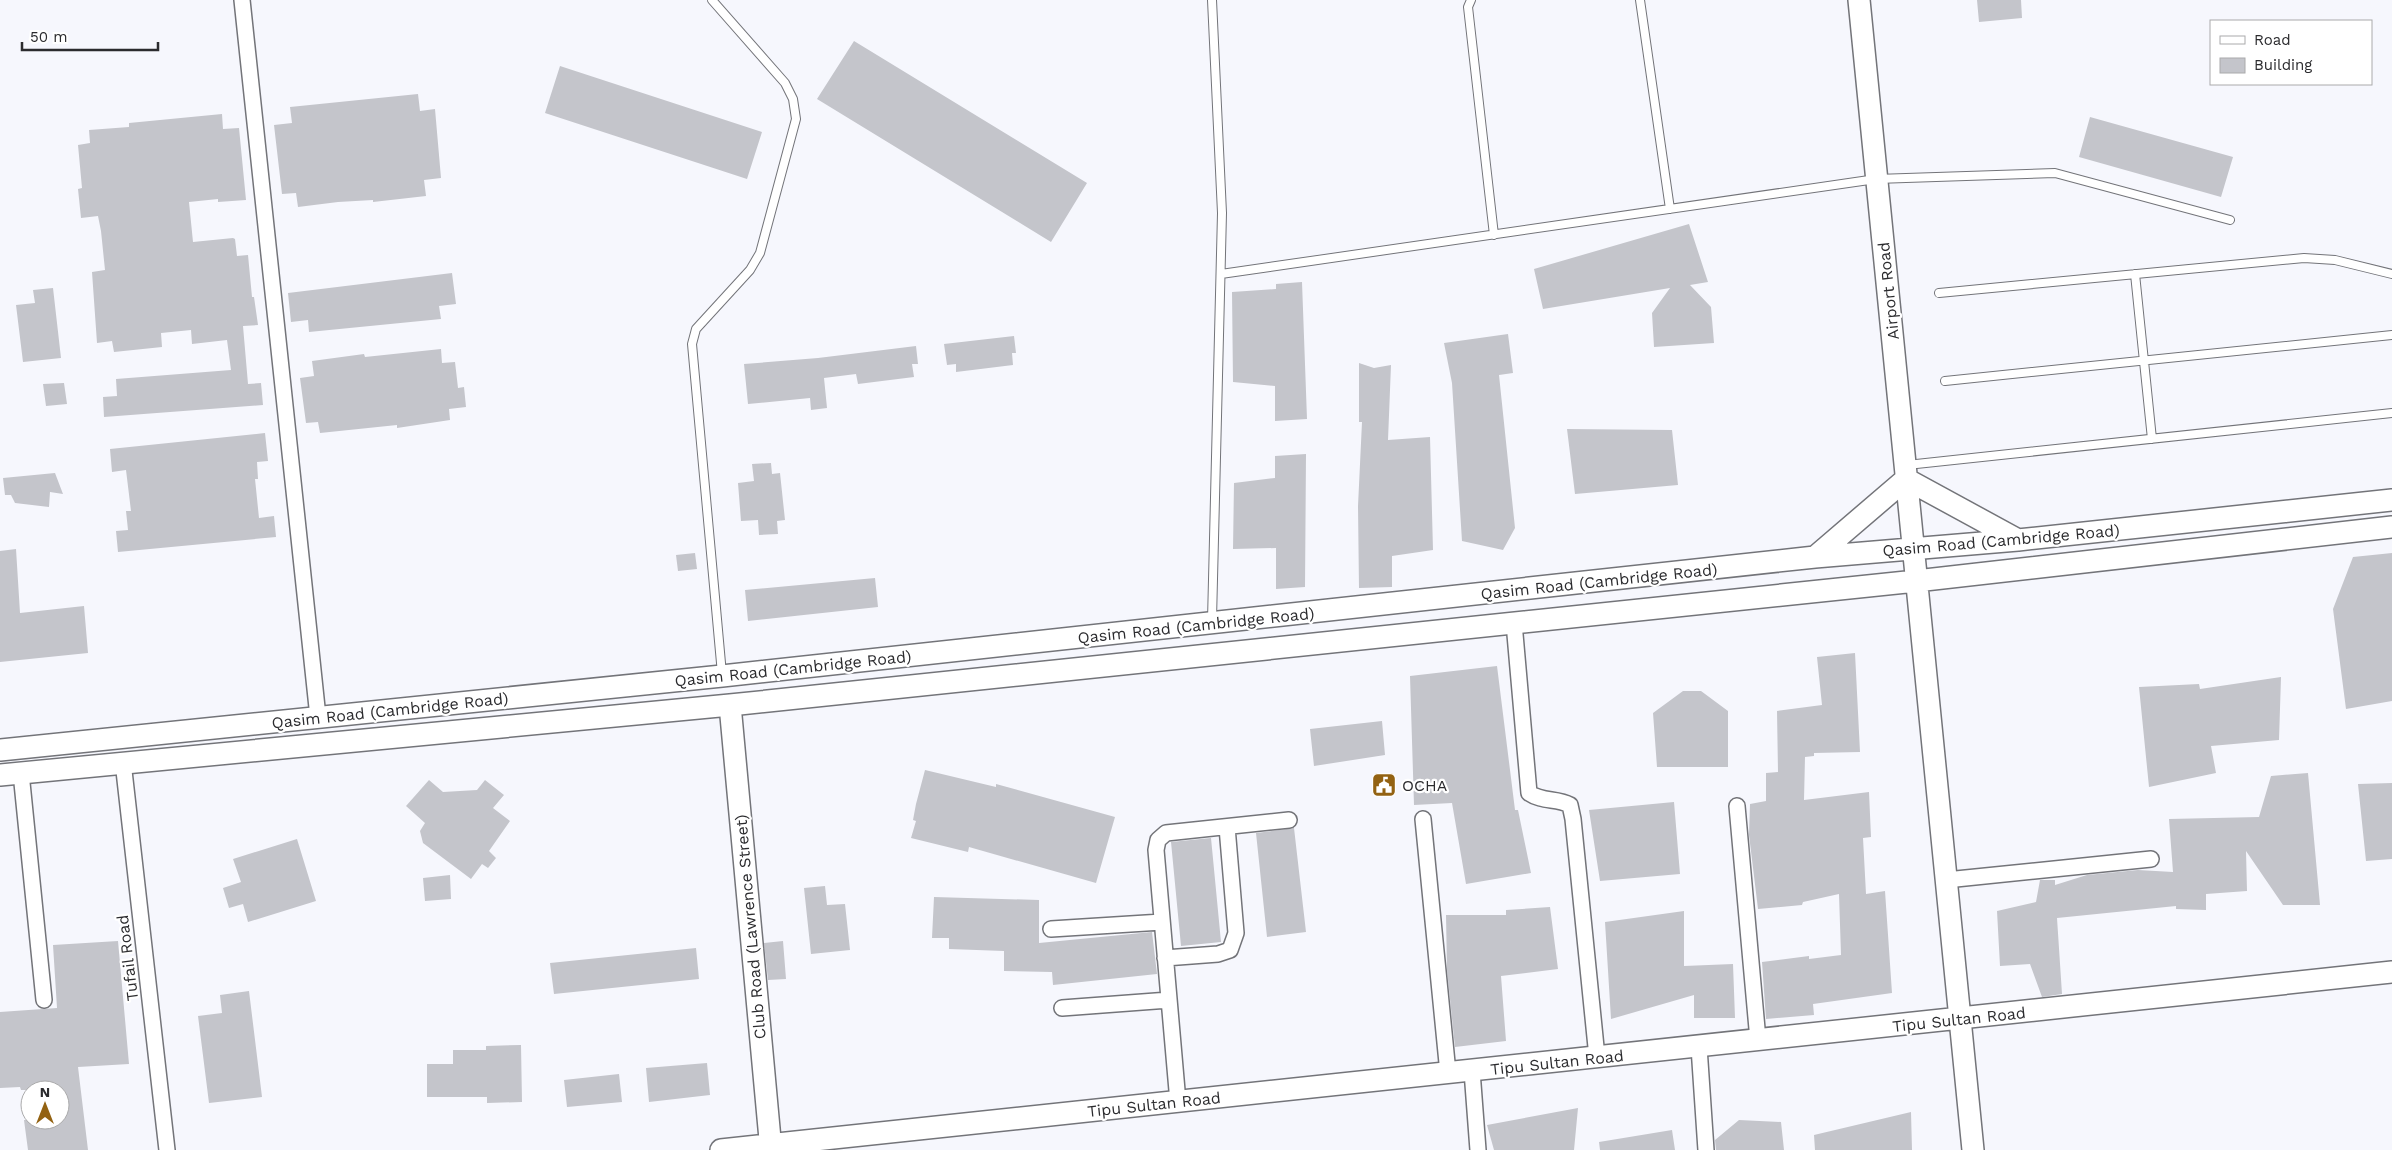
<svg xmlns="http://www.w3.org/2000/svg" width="2392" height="1150" font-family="'Work Sans',sans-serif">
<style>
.building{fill:#c4c5cb}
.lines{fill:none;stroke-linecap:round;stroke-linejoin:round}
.lane-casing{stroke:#737479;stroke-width:10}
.street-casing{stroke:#737479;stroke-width:18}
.secondary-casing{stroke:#737479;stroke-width:24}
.lane{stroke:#fff;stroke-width:8}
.street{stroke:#fff;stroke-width:15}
.secondary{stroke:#fff;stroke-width:21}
.labels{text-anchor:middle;stroke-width:4.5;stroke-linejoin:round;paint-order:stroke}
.street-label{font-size:16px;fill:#2b2b2e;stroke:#fff}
.poi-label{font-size:16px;fill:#2b2b2e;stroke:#fff;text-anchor:start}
</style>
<rect width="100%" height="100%" fill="#f6f7fd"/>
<!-- building -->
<path class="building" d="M1977,0h44l1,18 -43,4z
M854,41l233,142 -36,59 -234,-143z
M560,66l202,66 -15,47 -202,-66z
M418,94l2,17 15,-2 6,69 -17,2 2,16 -53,6v-2l-35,2 -40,5 -2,-14 -14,1 -8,-69 18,-2 -2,-16z
M222,114l1,15 16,-1 7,72 -28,2v-3l-29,3 4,40 40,-4 2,1 2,17 11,-1 4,42h2l4,28 -15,1 5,58 13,-1 2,22 -159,12 -1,-20 14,-1 -1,-17 115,-9 -4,-30 -35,4 -1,-14 -30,3 1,14 -48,5 -2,-11 -15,2 -5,-71 13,-2 -4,-39 -3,-15 -17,2 -3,-29 4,-1 -4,-43 12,-2 -1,-13 40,-3v-4z
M2090,117l143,40 -12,40 -142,-40z
M1689,224l19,58 -18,3 21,22 3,36 -60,4 -2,-34 18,-25 -127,21 -9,-40z
M452,273l4,31 -17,2 2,13 -132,13 -1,-12 -17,2 -3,-29z
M1302,282l5,137 -32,2v-35l-42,-4 -1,-90 44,-3v-5z
M53,288l8,70 -38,4 -7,-57 19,-2 -2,-13z
M1508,334l5,39 -14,2 16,153 -12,22 -41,-9 -10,-158 -8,-40z
M1014,336l2,17h-4l1,12 -57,7v-8l-9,1 -3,-21z
M916,346l2,18h-6l2,13 -56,7 -2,-10 -32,4 3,30 -16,2 -1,-12 -62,6 -4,-40 74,-6z
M441,349l1,14 13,-1 3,26 6,-1 2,20 -17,2 1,11 -53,8v-3l-77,8 -2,-11 -12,1 -6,-45 14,-2 -2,-15 52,-7 1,3z
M1359,363l15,5 17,-3 -3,75 42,-3 3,113 -41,6v31l-33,1 -1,-82 4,-84h-3z
M64,383l3,21 -21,2 -3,-22z
M1567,429l105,1 6,55 -103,9z
M265,433l3,28 -11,1 1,17h-3l4,39 15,-2 2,21 -158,15 -2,-21 12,-1 -2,-19h5l-5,-41 -14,2 -2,-23z
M1306,454l-1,133 -29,2v-41l-43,1 1,-66 41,-5v-22z
M771,463l1,11 8,-1 5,47 -8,1 1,13 -19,1 -1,-15 -17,1 -3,-38 16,-2 -2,-17z
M55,473l8,21 -13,-2 -1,15 -34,-4 -4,-8h-6l-2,-17z
M16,549l4,64 64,-7 4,47 -88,9v-111z
M695,553l2,16 -19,2 -2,-16z
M2392,553v148l-46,8 -13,-100 20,-52z
M875,578l3,29 -130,14 -3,-31z
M1855,653l5,99 -46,1v3l-9,1 -1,43 65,-8 2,45 -8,1 3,56 19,-3 7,102 -79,11 1,11 -48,4 -4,-57 47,-6v3l32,-4 -2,-61 -36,8 -1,3 -44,4 -9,-74 1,-31 16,-3v-28l12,-1 -1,-61 45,-6 -5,-48z
M1497,666l18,144h3l13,63 -65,11 -14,-81 -38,2 -4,-129z
M2281,677l-2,63 -68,6 5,27 -67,14 -10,-100 60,-3 1,5z
M1683,691h18l27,20v56h-71l-4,-54z
M1382,721l3,34 -71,11 -4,-37z
M925,770l71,17v-3l119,33 -19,66 -127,-36 -1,5 -57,-14 5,-17 -3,-1 3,-16z
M2308,773l12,132h-37l-37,-54 1,40 -41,3v16l-30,-1v-3l-119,12 5,76 -20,3 -12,-33 -30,2 -3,-55 39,-9 4,-22h15v5l32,-10 51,-5 35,2 -4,-53 90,-2 12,-41z
M429,780l14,12 34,-2 8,-10 19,15 -11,13 17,13 -21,30 7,7 -8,10 -6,-4 -11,15 -48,-36 -3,-12 5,-8 -19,-17z
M2392,783v76l-26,2 -8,-77z
M1674,802l6,72 -80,7 -11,-71z
M1294,828l12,104 -39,5 -11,-104z
M1211,838l10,104 -40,4 -10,-104z
M297,839l19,62 -68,21 -5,-18 -14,4 -6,-20 18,-6 -8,-23z
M450,875l1,24 -26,2 -2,-23z
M825,886l2,19 18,-1 5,46 -39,4 -7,-66z
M934,897l105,3v43l113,-11 5,42 -104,11 -1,-13 -48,-1v-20l-55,-2v-11h-17z
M1550,907l8,62 -57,7 5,65 -51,6 -8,-77 -1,-55h60v-5z
M1684,911v55l49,-2 2,54h-41v-23l-83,24 -6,-97z
M118,941l11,123 -51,3 10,83h-60l-4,-30h36v-30h-39l-1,-3 -20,1v-76l57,-4 -4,-63z
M783,941l3,38 -18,1 -4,-37z
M696,948l3,31 -145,15 -4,-31z
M249,991l13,106 -53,6 -11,-87 24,-3 -2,-18z
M521,1045l1,57 -35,1v-6h-60v-33h26v-14h33v-4z
M707,1063l3,32 -61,7 -3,-34z
M619,1074l3,28 -55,5 -3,-27z
M1578,1108l-4,42h-80l-7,-25z
M1911,1112l1,38h-97l-1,-15z
M1739,1120l42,2 3,28h-68l-1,-10z
M1672,1130l3,20h-75l-1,-8z"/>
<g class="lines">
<defs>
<path id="lane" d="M712,0l73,83 8,16 3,20 -36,134 -10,17 -54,59 -4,15 30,330
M1212,0l10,213 -10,407
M1471,0l-3,7 26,228
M1640,0l30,209
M1221,274l655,-95 179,-6 175,47
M2135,274l17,165
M1939,293l365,-35 31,2 57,14
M1945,381l447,-46
M1907,465l485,-52"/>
<path id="street" d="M242,0l76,717
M1514,623l15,170c13,9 28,5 41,12l3,14 24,238
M123,762l44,388
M21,773l23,227
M1737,806l21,234
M1423,819l25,254
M1946,880l205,-21
M1051,929l111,-7
M1165,958l53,-4 12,-4 6,-17 -9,-106
M1062,1008l107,-8
M1699,1047l7,103
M1472,1071l6,79
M1178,1102l-22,-252 2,-10 8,-7 123,-13"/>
<path id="secondary" d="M1859,0l114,1150
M1815,557l91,-78 112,61
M730,705l41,445
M0,750l722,-74 1093,-119 203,-17 374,-40
M0,775l730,-70 1186,-124 476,-54
M721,1150l1671,-178"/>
</defs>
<!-- lane casing -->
<use href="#lane" class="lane-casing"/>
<!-- street casing -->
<use href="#street" class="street-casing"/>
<!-- secondary casing -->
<use href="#secondary" class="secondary-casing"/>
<!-- lane -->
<use href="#lane" class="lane"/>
<!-- street -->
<use href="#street" class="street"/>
<!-- secondary -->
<use href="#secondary" class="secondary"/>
</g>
<!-- icons -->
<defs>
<symbol id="civic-square" viewBox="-11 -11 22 22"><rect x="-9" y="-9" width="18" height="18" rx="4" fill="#936212" stroke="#fff"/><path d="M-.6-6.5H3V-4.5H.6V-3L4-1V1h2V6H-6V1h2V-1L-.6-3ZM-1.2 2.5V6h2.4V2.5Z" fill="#fff"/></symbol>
</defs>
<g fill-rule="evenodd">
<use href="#civic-square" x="1370" y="771" width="28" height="28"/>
</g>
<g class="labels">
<!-- street labels -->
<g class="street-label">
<text transform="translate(1888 291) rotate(-96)" y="6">Airport Road</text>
<text transform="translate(2001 540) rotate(-5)" y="6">Qasim Road (Cambridge Road)</text>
<text transform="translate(1599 581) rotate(-6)" y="6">Qasim Road (Cambridge Road)</text>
<text transform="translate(1196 625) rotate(-6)" y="6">Qasim Road (Cambridge Road)</text>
<text transform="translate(793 668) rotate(-6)" y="6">Qasim Road (Cambridge Road)</text>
<text transform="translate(390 710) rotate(-6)" y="6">Qasim Road (Cambridge Road)</text>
<text transform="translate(750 927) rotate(-95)" y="6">Club Road (Lawrence Street)</text>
<text transform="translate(127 958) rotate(-97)" y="6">Tufail Road</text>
<text transform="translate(1959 1019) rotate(-6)" y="6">Tipu Sultan Road</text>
<text transform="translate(1557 1062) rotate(-6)" y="6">Tipu Sultan Road</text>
<text transform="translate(1154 1104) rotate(-6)" y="6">Tipu Sultan Road</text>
</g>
<!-- poi labels -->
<g class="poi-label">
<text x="1402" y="791">OCHA</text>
</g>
</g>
<!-- legend -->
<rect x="2210" y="20" width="162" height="65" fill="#ffffff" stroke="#aaaaab"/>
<rect x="2220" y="36" width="25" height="8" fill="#ffffff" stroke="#aaaaab"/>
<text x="2254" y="45" font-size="15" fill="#2b2b2e">Road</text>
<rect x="2220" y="58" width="25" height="15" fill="#c4c5cb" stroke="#aaaaab"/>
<text x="2254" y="70" font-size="15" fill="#2b2b2e">Building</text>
<!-- north arrow -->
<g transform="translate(45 1105)"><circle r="24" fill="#ffffff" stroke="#aaaaab"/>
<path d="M0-4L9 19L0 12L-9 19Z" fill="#936212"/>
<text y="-8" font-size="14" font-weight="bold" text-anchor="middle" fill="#2b2b2e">N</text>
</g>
<!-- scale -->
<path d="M22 42v8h136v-8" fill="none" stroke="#2b2b2e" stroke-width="2.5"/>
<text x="30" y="42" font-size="15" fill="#2b2b2e" stroke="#ffffff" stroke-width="4" paint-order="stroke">50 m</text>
</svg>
